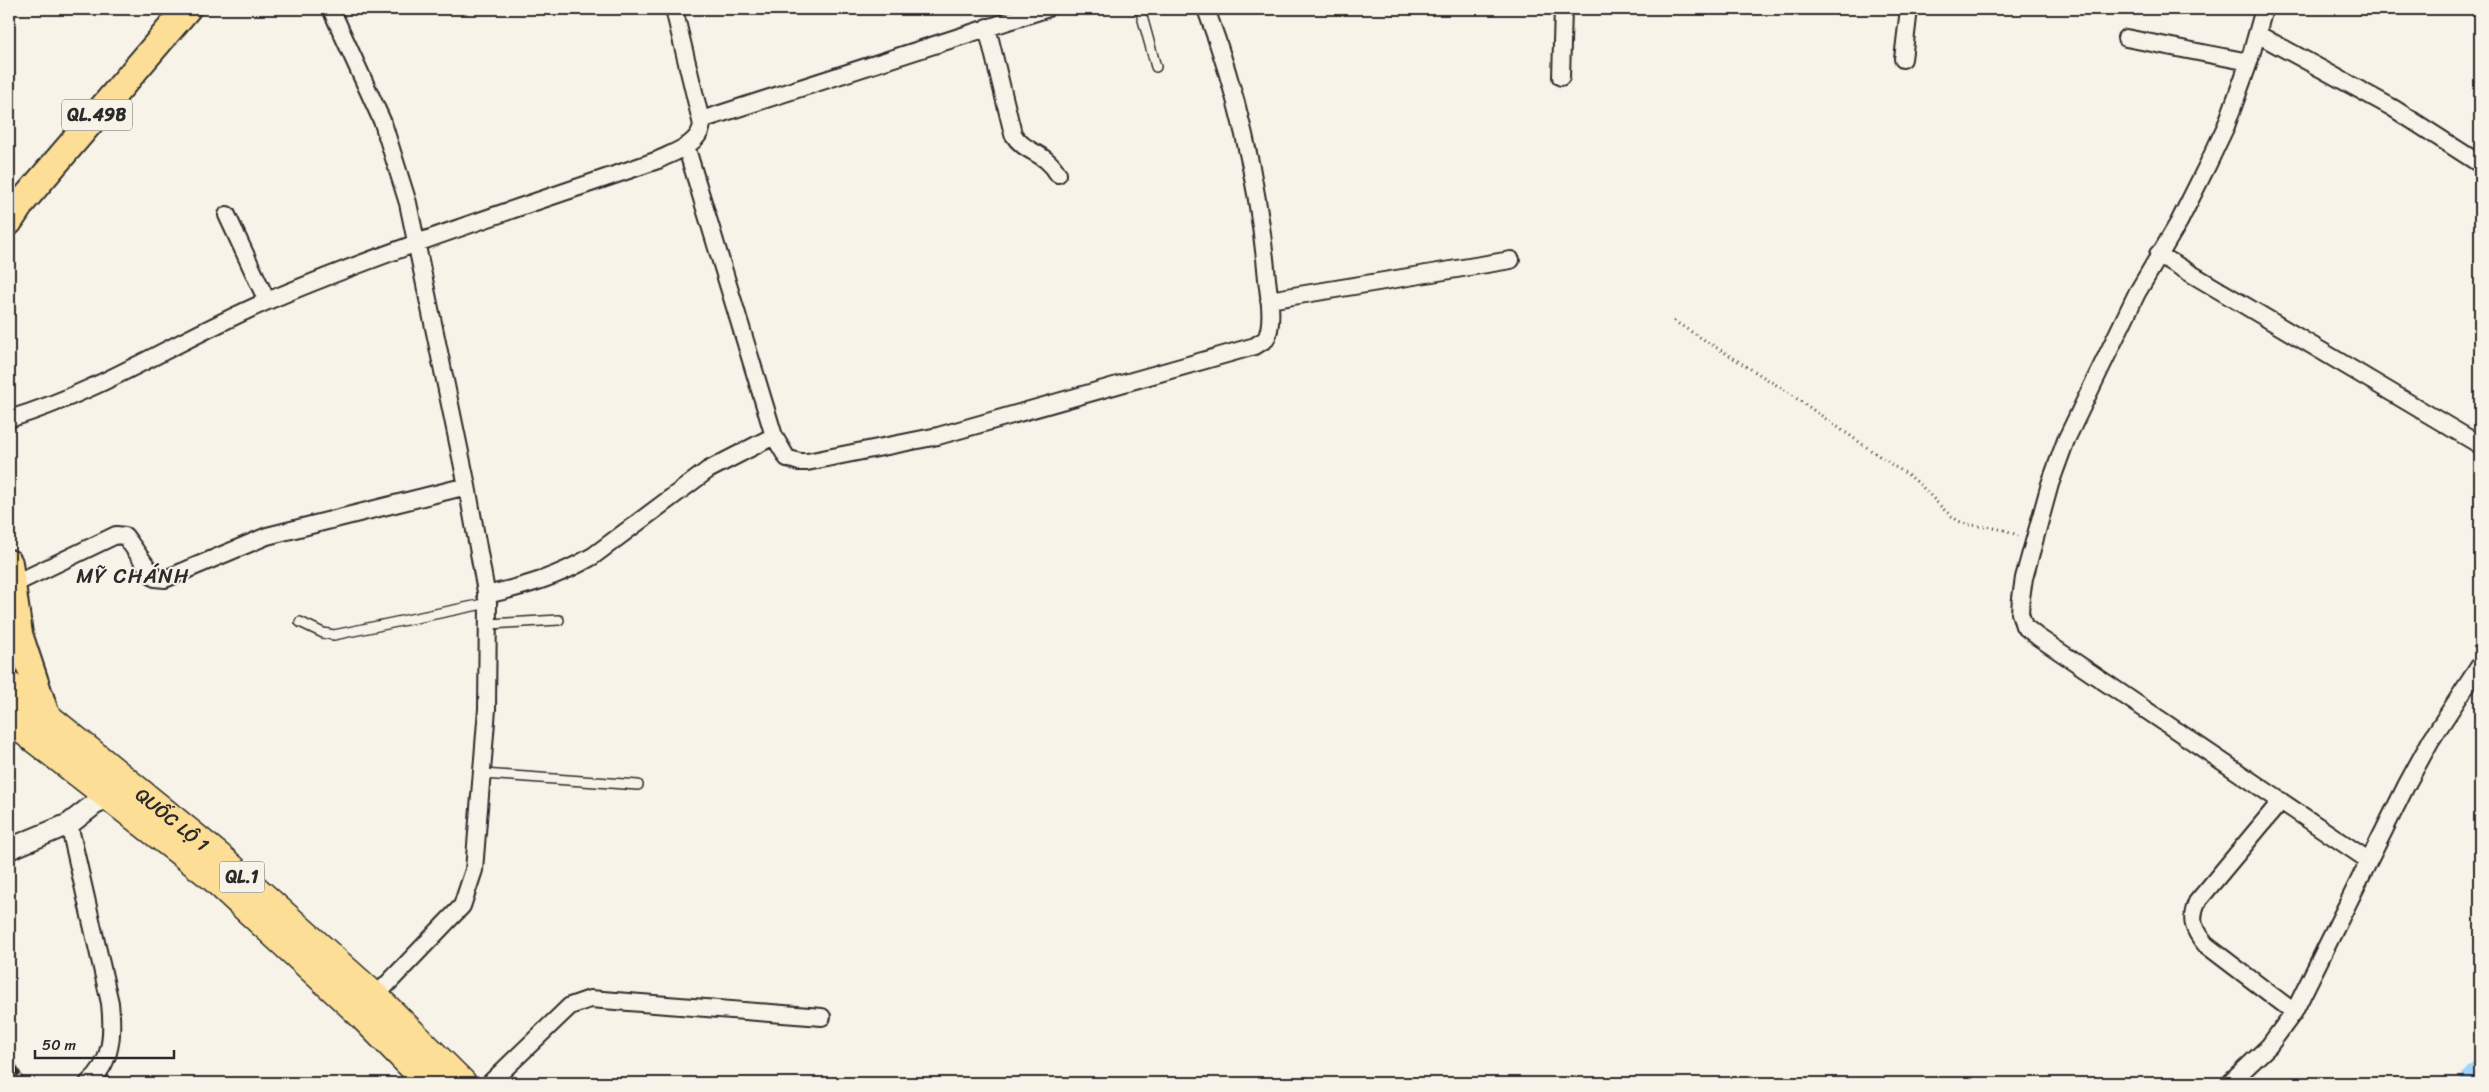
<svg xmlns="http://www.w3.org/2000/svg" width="2489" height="1092" font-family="Sriracha,sans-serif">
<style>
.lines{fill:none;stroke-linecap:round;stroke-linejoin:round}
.river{stroke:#a0d4fe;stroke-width:34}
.service-casing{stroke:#2b2b2b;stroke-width:12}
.minor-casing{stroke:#2b2b2b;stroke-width:20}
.tertiary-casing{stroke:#2b2b2b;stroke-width:24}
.primary-casing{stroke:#2b2b2b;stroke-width:30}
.trunk-casing{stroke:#2b2b2b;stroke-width:31}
.path{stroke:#2b2b2b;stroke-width:3;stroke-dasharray:1 4;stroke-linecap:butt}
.service{stroke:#f7f3e8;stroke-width:9}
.minor{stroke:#f7f3e8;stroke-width:16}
.tertiary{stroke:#f7f3e8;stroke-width:20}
.primary{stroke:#fcde96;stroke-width:26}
.trunk{stroke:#fcde96;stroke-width:28}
.rail-casing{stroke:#2b2b2b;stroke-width:5.5}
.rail{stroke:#f7f3e8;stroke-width:4;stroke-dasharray:11;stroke-linecap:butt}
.labels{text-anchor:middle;stroke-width:4;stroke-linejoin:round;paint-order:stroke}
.shield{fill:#f7f3e8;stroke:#686764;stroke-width:1}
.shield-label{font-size:18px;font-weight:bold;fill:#2b2b2b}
.street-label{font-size:19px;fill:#2b2b2b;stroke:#f7f3e8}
.quarter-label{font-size:21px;letter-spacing:1px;fill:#2b2b2b;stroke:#f7f3e8}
</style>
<rect width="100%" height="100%" fill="#f7f3e8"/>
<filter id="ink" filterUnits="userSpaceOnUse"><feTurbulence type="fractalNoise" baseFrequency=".02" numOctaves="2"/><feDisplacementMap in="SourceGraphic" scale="10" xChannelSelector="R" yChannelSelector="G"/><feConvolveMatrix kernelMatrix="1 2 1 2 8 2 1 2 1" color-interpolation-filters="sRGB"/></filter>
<g filter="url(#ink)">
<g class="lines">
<!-- river -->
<path class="river" d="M2477,1083l3,-5"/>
<defs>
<path id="service" d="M1140,9l16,58
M300,622l23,11 11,2 154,-32
M489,624l70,-4
M483,774l155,11"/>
<path id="minor" d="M331,9l52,114 25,80 59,283 21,117 -1,106 -13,161 -12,36 -92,96
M2264,9l-15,53 -23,64 -18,38 -29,58 -42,71 -71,147 -16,44 -26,94 -3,20 -1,15 4,13 14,11 330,223
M987,27l26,107c12,20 32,17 45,40
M2259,35l134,73 87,56
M2126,38l123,24
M1903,59l6,-50
M1561,77l2,-68
M701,120l345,-111
M686,146l88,290 13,22 12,4h8l131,-26 317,-90 11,-7c8,-17 3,-42 1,-60 -8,-92 -29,-184 -61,-270
M227,215l40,86
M2158,254l322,191
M1269,300l242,-40
M9,419c94,-28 178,-85 268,-122 124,-52 254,-93 381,-137 16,-8 41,-15 44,-35l-28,-116
M12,585l104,-50 9,1 3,4 27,38 10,1 102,-43 200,-50
M486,595c40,-9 71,-18 107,-39l115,-86 66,-34
M2281,801l-84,101c-8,18 -3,29 9,43l88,67
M69,824l41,179c3,29 3,60 -22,80
M490,1083l80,-77 20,-7 232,18
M2230,1083l39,-37 25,-34 113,-228 24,-44 49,-75"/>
<path id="tertiary" d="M9,849l60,-25 31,-24 9,-3"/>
<path id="primary" d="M9,222l14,-21 164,-192
M9,563l10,71 31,93"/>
<g id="trunk">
<path id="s1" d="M9,686l210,171 156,140 87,86"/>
<path d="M9,719l204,158 147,136 69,70"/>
</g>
</defs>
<!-- service casing -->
<use href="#service" class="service-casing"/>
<!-- minor casing -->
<use href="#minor" class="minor-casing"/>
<!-- tertiary casing -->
<use href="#tertiary" class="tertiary-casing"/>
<!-- primary casing -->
<use href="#primary" class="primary-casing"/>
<!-- trunk casing -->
<use href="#trunk" class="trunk-casing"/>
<!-- path -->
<path class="path" d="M1674,321l112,70 109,76c30,15 38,37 62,53 14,9 42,4 61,16"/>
<!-- service -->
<use href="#service" class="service"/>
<!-- minor -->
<use href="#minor" class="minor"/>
<!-- tertiary -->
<use href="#tertiary" class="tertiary"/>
<!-- primary -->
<use href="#primary" class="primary"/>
<!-- trunk -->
<use href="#trunk" class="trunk"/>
<defs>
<path id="rail" d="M9,1056l14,27
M9,1080l1,3"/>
</defs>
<!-- rail casing -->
<use href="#rail" class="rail-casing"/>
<!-- rail -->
<use href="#rail" class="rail"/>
</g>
</g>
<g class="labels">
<!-- shield labels -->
<g class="shield">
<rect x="62" y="99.5" width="70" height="31" rx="4"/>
<rect x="219.5" y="861.5" width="45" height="31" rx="4"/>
</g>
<g class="shield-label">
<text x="97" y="121">QL.49B</text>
<text x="242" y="883">QL.1</text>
</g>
<!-- street labels -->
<g class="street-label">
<text dy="7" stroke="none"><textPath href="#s1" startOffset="211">QUỐC LỘ 1</textPath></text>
</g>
<!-- quarter labels -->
<g class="quarter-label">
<text x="133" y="583">MỸ CHÁNH</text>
</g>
</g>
<!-- margin -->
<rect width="2489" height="1092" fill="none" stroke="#f7f3e8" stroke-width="30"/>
<rect x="15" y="15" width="2459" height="1062" fill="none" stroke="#2b2b2b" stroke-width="2" filter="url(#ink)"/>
<!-- scale -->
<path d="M35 1050v8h139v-8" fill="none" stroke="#2b2b2b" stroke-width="2.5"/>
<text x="42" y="1050" font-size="15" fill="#2b2b2b" stroke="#f7f3e8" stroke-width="4" paint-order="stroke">50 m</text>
</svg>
